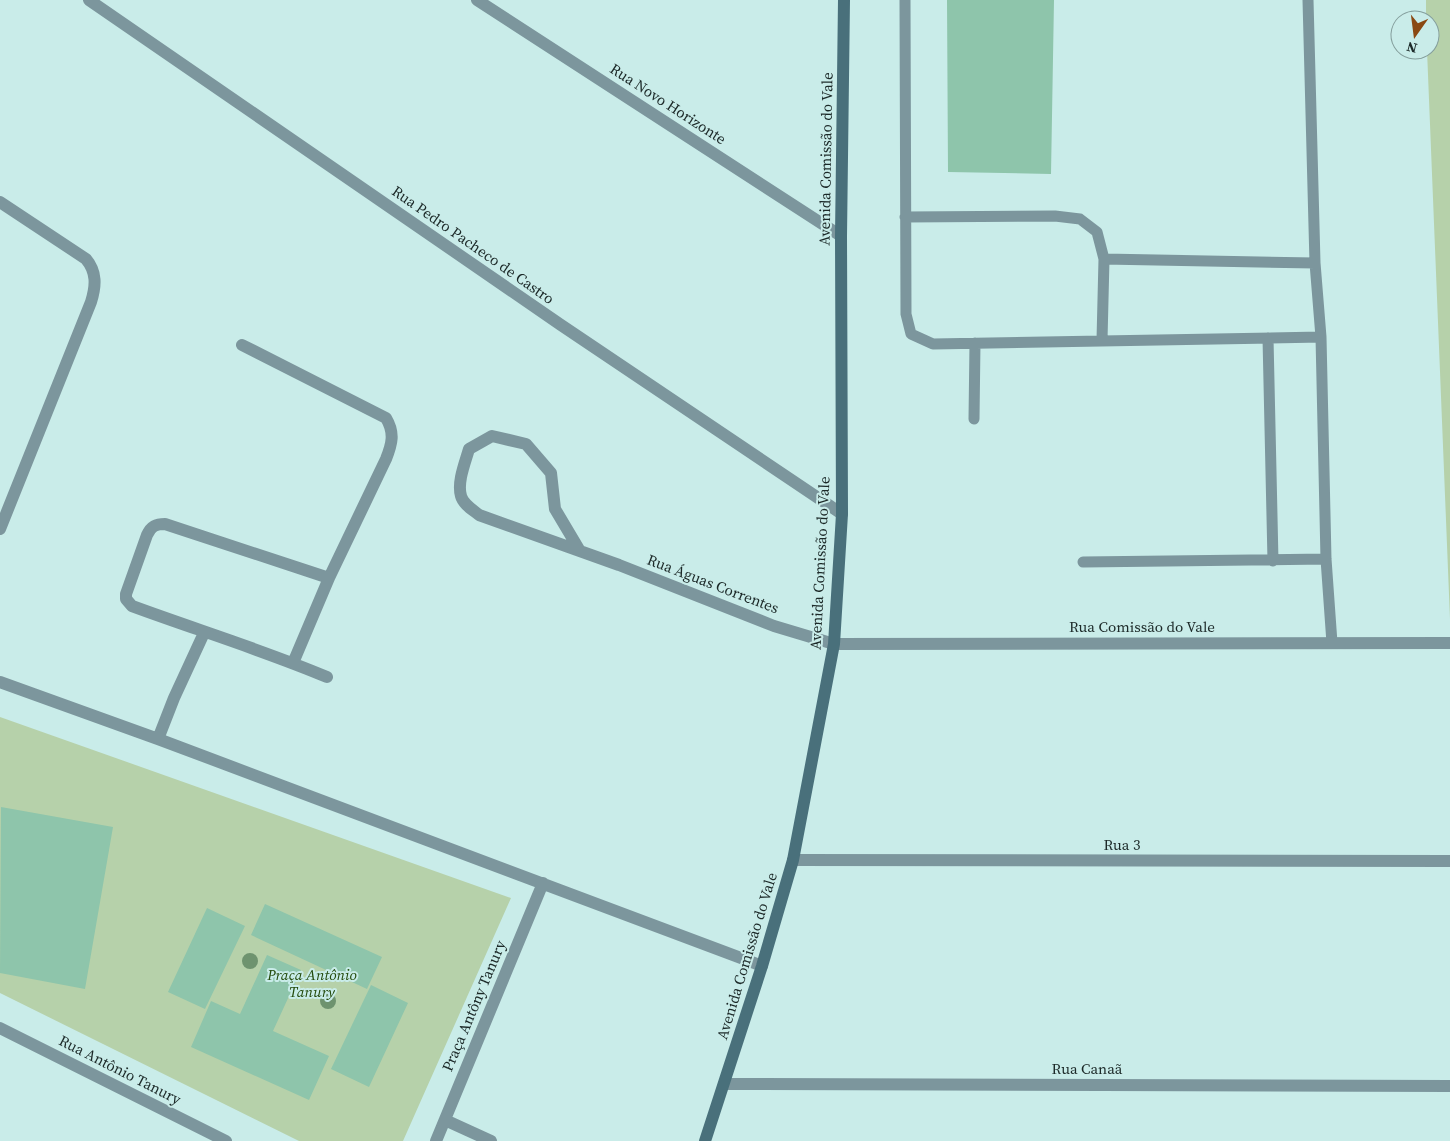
<svg xmlns="http://www.w3.org/2000/svg" width="1450" height="1141" font-family="'Source Serif 4',serif">
<style>
.green{fill:#b6d1aa}
.building{fill:#8ec5ab}
.lines{fill:none;stroke-linecap:round;stroke-linejoin:round}
.lane{stroke:#7c969d;stroke-width:11}
.street{stroke:#7c969d;stroke-width:12}
.secondary{stroke:#49707b;stroke-width:12}
.tree{fill:#6e936f}
.labels{text-anchor:middle;stroke-width:4;stroke-linejoin:round;paint-order:stroke}
.street-label{font-size:15px;fill:#1c2928;stroke:#c9ece9}
.park-label{font-size:15px;font-style:italic;fill:#234a0b;stroke:#c9ece9}
</style>
<rect width="100%" height="100%" fill="#c9ece9"/>
<!-- green -->
<path class="green" d="M1426,0h24v619l-23,-569h3v-30h-4z
M0,717l511,181 -108,243h-104l-299,-148z"/>
<!-- building -->
<path class="building" d="M947,0h107l-3,174 -103,-2z
M1,807l112,20 -28,162 -85,-16z
M265,904l117,53 -15,32 -116,-54z
M207,908l38,18 -40,83 -37,-17z
M267,955l34,15 -28,61 56,25 -20,44 -118,-53 20,-46 29,13z
M371,985l37,18 -39,84 -38,-18z"/>
<g class="lines">
<!-- lane -->
<path class="lane" d="M905,0l1,314 5,20 22,10 388,-7
M1308,0l7,263 6,74 5,222 6,84
M905,217l150,-1 25,3 17,13 7,27 -2,81
M1104,259l211,4
M1268,338l5,223
M974,419l1,-76
M1083,562l243,-3"/>
<!-- street -->
<path class="street" d="M89,0l472,325 281,189
M477,0l364,236
M0,202l86,57c11,13 10,27 5,43l-91,227
M242,345l144,73c9,15 6,26 0,41l-57,119 -36,85
M580,551l-25,-42 -4,-36 -25,-29 -34,-8 -23,13c-4,14 -12,33 -8,47 2,8 12,14 18,19l140,50 155,61 60,18 616,-1
M327,677c-64,-27 -130,-47 -195,-71l-6,-7v-5l21,-59c4,-9 9,-11 18,-11l164,54
M0,682l158,57 604,227
M158,739l16,-41 30,-65
M793,860l657,1
M0,1028l226,113
M725,1084l725,2
M445,1120l46,21
M436,1141l107,-258"/>
<!-- secondary -->
<path class="secondary" d="M705,1141l57,-175 31,-106 41,-216 8,-130 -1,-278 3,-236"/>
</g>
<!-- trees -->
<g class="tree">
<circle cx="250" cy="961" r="8"/>
<circle cx="328" cy="1001" r="8"/>
</g>
<g class="labels">
<!-- street labels -->
<g class="street-label">
<text transform="translate(668 104) rotate(33)" y="5">Rua Novo Horizonte</text>
<text transform="translate(826 159) rotate(-89)" y="5">Avenida Comissão do Vale</text>
<text transform="translate(473 245) rotate(35)" y="5">Rua Pedro Pacheco de Castro</text>
<text transform="translate(820 563) rotate(-87)" y="5">Avenida Comissão do Vale</text>
<text transform="translate(713 584) rotate(21)" y="5">Rua Águas Correntes</text>
<text x="1142" y="632">Rua Comissão do Vale</text>
<text x="1122" y="850">Rua 3</text>
<text transform="translate(747 956) rotate(-73)" y="5">Avenida Comissão do Vale</text>
<text transform="translate(474 1006) rotate(-67)" y="5">Praça Antôny Tanury</text>
<text x="1087" y="1074">Rua Canaã</text>
<text transform="translate(120 1070) rotate(27)" y="5">Rua Antônio Tanury</text>
</g>
<!-- park labels -->
<g class="park-label">
<text x="312" y="980">Praça Antônio<tspan x="312" dy="17">Tanury</tspan></text>
</g>
</g>
<!-- north arrow -->
<g transform="translate(1415 35) rotate(194)"><circle r="24" fill="#c9ece9" stroke="#849e9c"/>
<path d="M0-4L9 19L0 12L-9 19Z" fill="#8a4913"/>
<text y="-8" font-size="14" font-weight="bold" text-anchor="middle" fill="#1c2928">N</text>
</g>
</svg>
